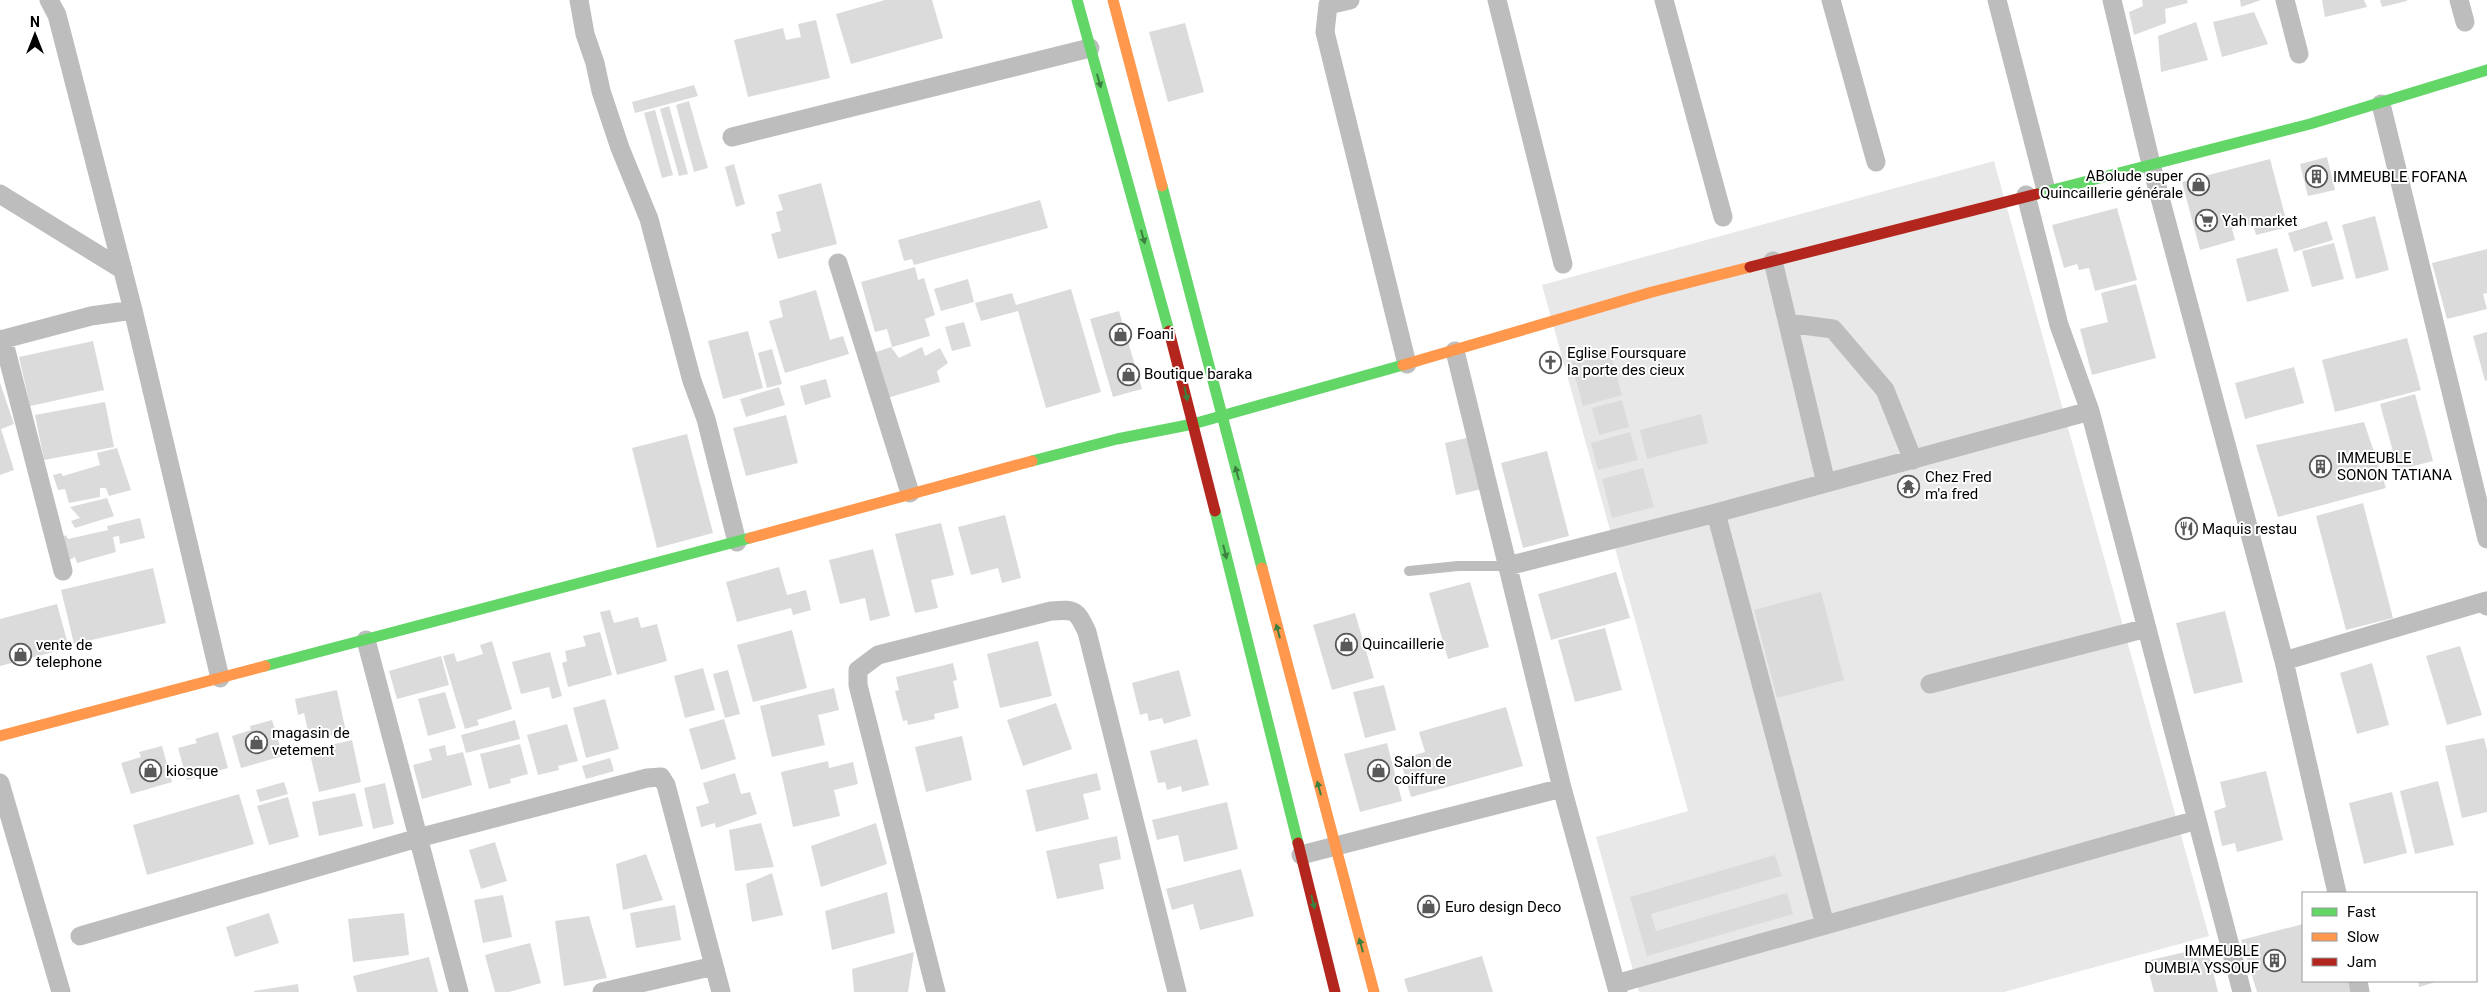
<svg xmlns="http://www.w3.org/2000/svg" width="2487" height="992" font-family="Roboto,sans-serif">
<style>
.green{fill:#e8e8e8}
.building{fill:#dbdbdb}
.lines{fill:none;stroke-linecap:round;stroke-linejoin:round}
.lane{stroke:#bdbdbd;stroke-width:10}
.street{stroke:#bdbdbd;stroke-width:19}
.fast{stroke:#63d668;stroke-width:11}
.slow{stroke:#ff974d;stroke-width:11}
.jam{stroke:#b3261e;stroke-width:11}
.oneway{fill:#3b803e}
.labels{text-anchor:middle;stroke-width:4;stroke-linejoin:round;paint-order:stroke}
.poi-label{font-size:15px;fill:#000;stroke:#fff;text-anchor:start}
</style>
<rect width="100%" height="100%" fill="#fff"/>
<!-- green -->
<path class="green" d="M1994,161l215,775 -205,56h-365l-43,-155 92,-26 -146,-526z"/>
<!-- building -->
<path class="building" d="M885,0h47l11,38 -92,26 -15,-50z
M2142,0h45l1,3 -23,6 1,14 -32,12 -5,-23 14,-6z
M2240,0h21l-20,7z
M2322,0h42l3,7 -42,10z
M2380,0h27v1l-25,6z
M2254,12l14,32 -46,13 -9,-35z
M816,20l14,58 -82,19 -14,-57 49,-12 3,12 15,-3 -3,-13z
M2196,22l12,38 -47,12 -3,-36z
M1185,23l19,69 -36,10 -19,-70z
M694,85l4,11 -63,17 -3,-11z
M689,101l19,67 -14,4 -18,-67z
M669,106l19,68 -9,2 -19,-67z
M655,110l18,65 -11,3 -18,-65z
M2327,157l8,33 -27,6 -8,-32z
M2270,159l18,68 -32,8 -3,-11 -21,5 3,11 -35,10 -18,-68z
M734,164l11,40 -9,3 -11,-40z
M821,183l16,61 -59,15 -7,-25 10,-3 -5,-19 7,-2 -5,-15z
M1040,200l8,28 -134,37 -2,-6 -8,2 -6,-21z
M2117,208l20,72 -42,11 -6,-23 -10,2 -2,-6 -13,4 -12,-43z
M2375,216l14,54 -33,9 -14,-54z
M2327,221l6,19 -39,12 -6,-19z
M2334,243l10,36 -32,8 -10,-36z
M2277,248l12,43 -42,11 -11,-43z
M2487,249v44l-4,1 4,15 -40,10 -15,-56z
M915,267l3,13 6,-2 11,37 -10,4 5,17 -38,11 -5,-18 -12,3 -14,-50z
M968,279l6,23 -33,9 -7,-22z
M2136,284l20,74 -64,17 -12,-46 28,-7 -7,-29z
M1071,289l30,103 -55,16 -28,-97 -37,10 -6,-18 37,-10 4,12z
M816,290l14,50 13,-4 6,18 -64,19 -16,-52 14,-4 -4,-16z
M1119,311l23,78 -29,8 -23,-78z
M964,322l7,24 -19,5 -7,-24z
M748,331l15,57 -40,11 -15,-58z
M2487,332v48l-2,1 -12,-45z
M2407,338l14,52 -86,22 -13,-52z
M93,341l11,49 -74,16 -11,-49z
M891,347l8,11 23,-11 3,9 15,-8 8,15 -11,8 3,11 -56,17 -11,-46z
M772,349l10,35 -15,4 -9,-35z
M1610,352l12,43 -39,11 -12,-44z
M2294,367l10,36 -59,16 -10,-36z
M826,379l5,18 -26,8 -5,-19z
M0,383l14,41 -13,5 13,41 -14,5z
M779,387l6,18 -39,12 -6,-18z
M2415,394l18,67 -35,9 -18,-66z
M1622,400l7,27 -30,8 -7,-27z
M105,402l9,45 -70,13 -9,-45z
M1701,414l7,29 -61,16 -7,-29z
M786,415l12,48 -52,13 -13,-48z
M2364,422l22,66 -108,29 -22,-72z
M1630,432l8,28 -40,10 -7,-27z
M687,434l26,99 -56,15 -25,-100z
M1471,437l11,52 -26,6 -11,-52z
M117,448l14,42 -22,6 -3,-8h-6v9l-31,6 -4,-14 -7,1 -5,-15 8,-2 2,3 37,-11 -3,-12z
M1547,451l22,85 -46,12 -22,-85z
M1643,468l11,39 -42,11 -10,-39z
M107,498l7,18 -39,12 -4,-7 9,-3 -10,-11z
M2363,503l30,115 -47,12 -30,-114z
M1005,515l16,63 -19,5 -4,-15 -27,7 -13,-48z
M140,518l5,20 -25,6 -1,-8 -6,1 3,15 -39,11 -2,-6 -8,4 -6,-23 5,-3 2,4 40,-9 -1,-4z
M941,523l13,52 -23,5 7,28 -23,5 -20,-79z
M873,549l17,67 -20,5 -5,-23 -25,6 -11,-44z
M779,567l8,28 19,-5 5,20 -18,5 -2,-7 -54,14 -11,-40z
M153,568l13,55 -92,21 -13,-54z
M1616,572l14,46 -79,22 -13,-46z
M1470,582l19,65 -41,12 -19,-66z
M1821,592l23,88 -67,18 -23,-88z
M57,604l12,44 -69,18v-47z
M610,610l4,13 24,-6 3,11 16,-4 10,37 -50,14 -17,-63z
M2225,611l18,71 -49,12 -18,-71z
M1355,613l19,65 -42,12 -19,-65z
M1605,628l17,62 -47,12 -17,-62z
M792,630l15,58 -54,14 -16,-57z
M600,632l12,43 -44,12 -6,-24 5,-2 -2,-10 21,-5 -3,-10z
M492,641l20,68 -35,11 2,5 -14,4 -22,-73 11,-3 3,9 26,-8 -3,-9z
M1038,641l14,55 -52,12 -13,-54z
M2460,646l22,69 -35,10 -21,-69z
M550,652l12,44 -10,3 -3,-12 -28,7 -9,-32z
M441,656l8,29 -52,14 -8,-28z
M953,663l4,17 -4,1 6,27 -25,6 1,5 -27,6 -1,-5 -4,1 -8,-30 4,-1 -3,-13z
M2372,663l17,62 -32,9 -17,-61z
M703,668l12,42 -30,8 -11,-42z
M728,670l12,44 -15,4 -12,-44z
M1179,670l12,46 -27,8 -2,-6 -13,3 -2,-8 -7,2 -8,-32z
M1384,685l12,45 -31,8 -12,-46z
M834,688l5,22 -21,5 7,30 -53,12 -12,-51z
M337,690l9,42 -36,8 -6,-27 -6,2 -3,-16z
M445,692l11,36 -28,8 -10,-37z
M605,699l14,50 -33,9 -13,-50z
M1056,703l16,46 -49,17 -16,-46z
M1506,707l17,59 -112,31 -11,-38 25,-7 -6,-20z
M724,719l12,40 -35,11 -12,-41z
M272,720l11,36 -42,12 -9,-32 19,-6 -1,-4z
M515,720l5,19 -54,14 -5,-18z
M567,724l11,37 -20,5 1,4 -21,5 -11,-40z
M218,732l10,36 -41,12 -9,-32 19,-5 -2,-4z
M962,736l10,44 -46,12 -11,-45z
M2484,738l3,12v62l-25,6 -17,-72z
M1197,739l12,46 -27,7 -1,-6 -14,4 -2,-8 -7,1 -8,-32z
M352,740l9,42 -42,10 -10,-42z
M1387,743l15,58 -42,11 -16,-58z
M520,744l8,30 -18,5 1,4 -22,6 -9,-35z
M445,745l2,11 16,-4 9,33 -50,14 -9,-34 19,-5 -3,-11z
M162,746l10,36 -41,12 -10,-31 20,-6 -2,-5z
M610,758l4,13 -28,8 -4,-13z
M828,761l1,7 24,-6 5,22 -24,6 6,26 -47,11 -12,-55z
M2266,771l17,69 -46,12 -2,-9 -13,3 -8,-35 12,-4 -6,-25z
M735,773l6,21 9,-2 7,22 -41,14 -1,-5 -14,4 -5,-20 13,-4 -6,-20z
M1097,773l4,17 -18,4 6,25 -53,13 -10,-42z
M2438,781l16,64 -39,9 -15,-63z
M284,782l4,12 -28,8 -4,-12z
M385,783l9,41 -21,5 -9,-41z
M2392,792l15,61 -43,11 -15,-61z
M355,793l8,33 -44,10 -7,-34z
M239,794l15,50 -107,31 -14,-50z
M288,797l11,40 -30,8 -12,-39z
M1227,802l11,47 -54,13 -6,-27 -21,5 -5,-20z
M761,823l13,44 -39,4 -6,-41z
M876,823l11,41 -66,23 -10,-41z
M1117,836l4,23 -22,5 5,25 -47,10 -11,-48z
M495,842l12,39 -26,8 -12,-39z
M646,854l17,46 -40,10 -7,-46z
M1775,855l7,21 -131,38 5,17 131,-38 6,21 -146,42 -17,-59z
M1241,869l13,47 -54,14 -7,-26 -21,6 -6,-21z
M772,873l11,42 -31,7 -6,-38z
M887,892l8,41 -63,17 -7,-39z
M503,895l9,42 -29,6 -9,-43z
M675,905l6,35 -45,8 -6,-35z
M269,913l10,30 -44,14 -9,-30z
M404,913l5,42 -56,7 -5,-43z
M589,916l18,62 -43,8 -9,-65z
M2303,924v57h48l3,11h-97l-16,-52z
M530,943l11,40 -32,9h-14l-10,-37z
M2207,947l11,45h-64l-8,-31z
M914,952l-6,40h-54l-2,-23z
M1482,956l11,36h-85l-4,-13z
M429,957l9,35h-81l-4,-16z
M2418,981h21l-20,6z
M298,984l1,8h-45v-1z"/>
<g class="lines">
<!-- lane -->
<path class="lane" d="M1409,571l49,-5h50"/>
<!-- street -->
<path class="street" d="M49,0l8,15 76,295 87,368
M579,0l6,34 10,29 6,28 19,57 29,71 43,162 14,38 31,123
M1350,0l-22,5 -3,27 82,332
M1497,0l66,264
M1664,0l59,217
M1831,0l45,162
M1997,0l49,190
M2112,0l39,164 133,497 53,232
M2285,0l14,54
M2459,0l6,22
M2381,104l106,435
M732,137l358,-89
M0,194l123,76
M2026,195l33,130 31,86
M1773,261l53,222
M838,263l72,230
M1788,323l45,6 52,61 28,70
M3,339l60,232
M0,340l91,-24 42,-6
M1455,351l107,437 56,204
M1716,513l109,412
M1508,566l208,-53 374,-102 152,581
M366,640l93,352
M2284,661l202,-60 1,5
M1930,684l217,-56
M0,783l61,209
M1301,855l261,-67
M80,936l338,-98 229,-60 14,-1 5,8 55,207
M2358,981l2,11
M1616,984l581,-164
M602,992l112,-26
M936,992l-78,-307v-15l20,-15 173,-44c24,-2 26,-1 36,21l90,360"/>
<!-- fast -->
<path class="fast" d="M1077,0l92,331
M1162,186l100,382
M2037,194l273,-70 177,-54
M1032,461l85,-22 76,-15 210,-59
M1215,511l83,332
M265,666l485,-128"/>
<!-- slow -->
<path class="slow" d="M1113,0l49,186
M1403,365l249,-73 98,-25
M750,538l282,-77
M1262,568l112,424
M0,736l265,-70"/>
<!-- jam -->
<path class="jam" d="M1750,267l287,-73
M1169,331l46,180
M1298,843l37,149"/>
</g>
<!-- one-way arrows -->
<defs><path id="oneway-solid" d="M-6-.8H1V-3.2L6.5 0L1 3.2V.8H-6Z" transform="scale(1.25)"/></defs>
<g class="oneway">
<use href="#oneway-solid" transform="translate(1099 81) rotate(74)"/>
<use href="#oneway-solid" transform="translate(1143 237) rotate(74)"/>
<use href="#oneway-solid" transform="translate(1186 394) rotate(77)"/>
<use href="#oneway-solid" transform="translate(1237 473) rotate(-105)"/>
<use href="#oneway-solid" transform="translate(1225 552) rotate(76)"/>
<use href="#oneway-solid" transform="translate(1278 631) rotate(-105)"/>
<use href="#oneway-solid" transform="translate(1319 788) rotate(-105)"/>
<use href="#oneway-solid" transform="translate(1313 902) rotate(76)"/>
<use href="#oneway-solid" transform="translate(1361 945) rotate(-105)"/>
</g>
<!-- icons -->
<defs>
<symbol id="building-ring" viewBox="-11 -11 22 22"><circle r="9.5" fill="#fff" stroke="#595959" stroke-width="1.5"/><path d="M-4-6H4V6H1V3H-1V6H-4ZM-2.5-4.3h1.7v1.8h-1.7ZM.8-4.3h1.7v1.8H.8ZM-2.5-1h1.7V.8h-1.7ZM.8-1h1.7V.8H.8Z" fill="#595959"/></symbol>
<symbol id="shop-ring" viewBox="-11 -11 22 22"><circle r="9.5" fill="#fff" stroke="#595959" stroke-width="1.5"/><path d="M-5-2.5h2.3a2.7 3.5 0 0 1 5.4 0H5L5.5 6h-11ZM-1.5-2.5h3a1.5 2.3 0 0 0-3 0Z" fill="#595959"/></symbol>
<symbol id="supermarket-ring" viewBox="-11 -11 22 22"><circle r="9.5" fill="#fff" stroke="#595959" stroke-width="1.5"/><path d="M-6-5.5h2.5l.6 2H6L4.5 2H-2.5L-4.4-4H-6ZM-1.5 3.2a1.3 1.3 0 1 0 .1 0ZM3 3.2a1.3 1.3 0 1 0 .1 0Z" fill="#595959"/></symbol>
<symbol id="church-ring" viewBox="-11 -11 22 22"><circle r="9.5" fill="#fff" stroke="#595959" stroke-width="1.5"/><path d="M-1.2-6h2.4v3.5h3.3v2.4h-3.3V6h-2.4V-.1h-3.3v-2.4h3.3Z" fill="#595959"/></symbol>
<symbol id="temple-ring" viewBox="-11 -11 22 22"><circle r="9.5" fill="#fff" stroke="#595959" stroke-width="1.5"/><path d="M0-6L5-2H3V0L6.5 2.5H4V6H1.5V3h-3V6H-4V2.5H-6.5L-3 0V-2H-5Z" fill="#595959"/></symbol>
<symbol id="restaurant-ring" viewBox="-11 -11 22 22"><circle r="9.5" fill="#fff" stroke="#595959" stroke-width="1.5"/><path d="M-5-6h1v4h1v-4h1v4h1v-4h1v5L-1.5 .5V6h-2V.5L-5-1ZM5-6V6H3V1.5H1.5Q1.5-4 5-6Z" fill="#595959"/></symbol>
</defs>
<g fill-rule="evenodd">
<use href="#building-ring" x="2304" y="164" width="25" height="25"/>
<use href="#shop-ring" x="2186" y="172" width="25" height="25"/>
<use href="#supermarket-ring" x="2194" y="208" width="25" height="25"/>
<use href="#shop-ring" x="1108" y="322" width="25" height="25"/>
<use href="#church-ring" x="1538" y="350" width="25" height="25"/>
<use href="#shop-ring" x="1116" y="362" width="25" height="25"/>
<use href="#building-ring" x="2308" y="454" width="25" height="25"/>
<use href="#temple-ring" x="1896" y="474" width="25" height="25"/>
<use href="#restaurant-ring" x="2174" y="516" width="25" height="25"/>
<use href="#shop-ring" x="1334" y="632" width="25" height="25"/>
<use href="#shop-ring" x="8" y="642" width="25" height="25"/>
<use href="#shop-ring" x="244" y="730" width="25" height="25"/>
<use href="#shop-ring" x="138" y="758" width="25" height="25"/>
<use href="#shop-ring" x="1366" y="758" width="25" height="25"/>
<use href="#shop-ring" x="1416" y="894" width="25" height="25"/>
<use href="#building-ring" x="2262" y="948" width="25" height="25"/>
</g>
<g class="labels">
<!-- poi labels -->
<g class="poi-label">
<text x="2183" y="181" text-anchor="end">ABolude super<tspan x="2183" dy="17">Quincaillerie générale</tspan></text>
<text x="2333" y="182">IMMEUBLE FOFANA</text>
<text x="2222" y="226">Yah market</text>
<text x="1137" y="339">Foani</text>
<text x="1567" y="358">Eglise Foursquare<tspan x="1567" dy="17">la porte des cieux</tspan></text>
<text x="1144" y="379">Boutique baraka</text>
<text x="2337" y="463">IMMEUBLE<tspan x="2337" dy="17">SONON TATIANA</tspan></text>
<text x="1925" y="482">Chez Fred<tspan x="1925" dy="17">m'a fred</tspan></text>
<text x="2202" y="534">Maquis restau</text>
<text x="1362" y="649">Quincaillerie</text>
<text x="36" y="650">vente de<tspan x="36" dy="17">telephone</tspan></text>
<text x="272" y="738">magasin de<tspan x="272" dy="17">vetement</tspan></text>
<text x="1394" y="767">Salon de<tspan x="1394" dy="17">coiffure</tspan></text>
<text x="166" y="776">kiosque</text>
<text x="1445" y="912">Euro design Deco</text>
<text x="2259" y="956" text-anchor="end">IMMEUBLE<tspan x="2259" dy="17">DUMBIA YSSOUF</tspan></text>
</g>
</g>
<!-- legend -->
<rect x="2302" y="892" width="175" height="90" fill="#ffffff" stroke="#999999"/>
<rect x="2312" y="908" width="25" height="8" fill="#63d668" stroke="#999999"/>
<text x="2347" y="917" font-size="15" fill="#000000">Fast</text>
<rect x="2312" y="933" width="25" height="8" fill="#ff974d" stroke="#999999"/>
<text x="2347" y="942" font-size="15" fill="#000000">Slow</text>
<rect x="2312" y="958" width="25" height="8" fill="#b3261e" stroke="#999999"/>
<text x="2347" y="967" font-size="15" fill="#000000">Jam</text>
<!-- north arrow -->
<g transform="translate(35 35)" stroke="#ffffff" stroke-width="4" paint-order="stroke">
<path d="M0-4L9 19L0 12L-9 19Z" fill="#000000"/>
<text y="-8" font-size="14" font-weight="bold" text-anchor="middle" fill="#000000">N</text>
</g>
</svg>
